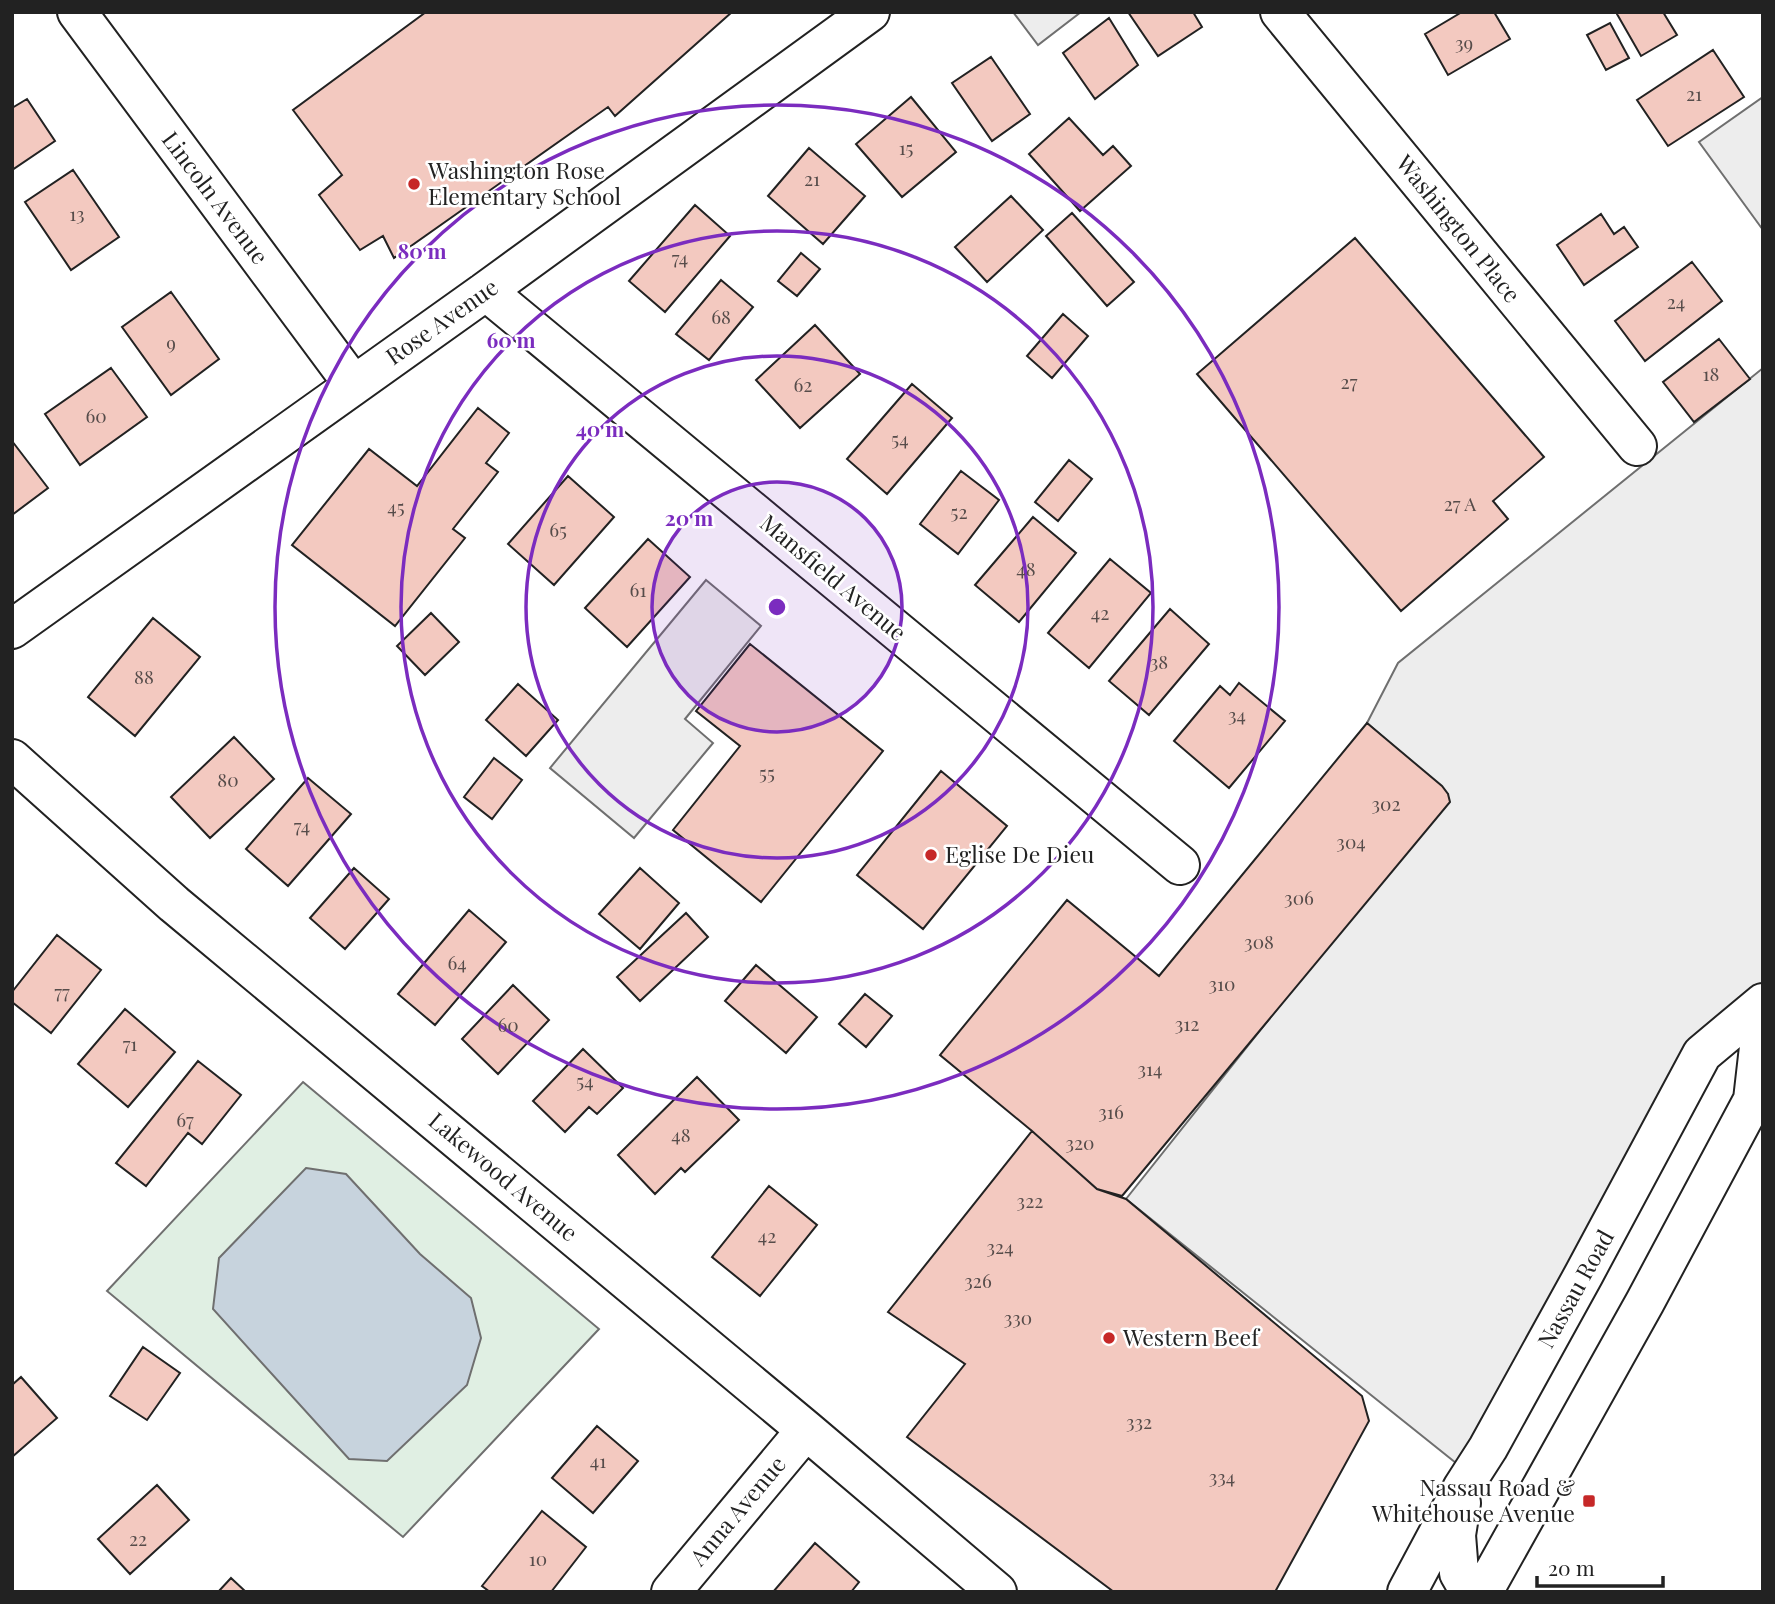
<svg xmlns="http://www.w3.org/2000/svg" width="1775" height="1604" font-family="'Playfair Display',serif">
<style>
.green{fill:#e0efe3;stroke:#6f6f6f;stroke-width:2}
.parking{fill:#ededed;stroke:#6f6f6f;stroke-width:2}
.water{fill:#c7d3dd;stroke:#6f6f6f;stroke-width:2}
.building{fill:#f3c9c0;stroke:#222;stroke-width:2}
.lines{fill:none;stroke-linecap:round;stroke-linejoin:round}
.street-casing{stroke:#222;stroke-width:42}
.primary-casing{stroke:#222;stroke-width:42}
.street{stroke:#fff;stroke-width:38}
.primary{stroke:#fff;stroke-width:38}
.ring{fill:none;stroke:#7b2cbf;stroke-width:3.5}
.poi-dot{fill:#c62828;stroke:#fff;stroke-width:2.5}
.labels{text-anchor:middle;stroke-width:5;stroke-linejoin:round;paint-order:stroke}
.number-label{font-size:19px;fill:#564c4a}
.poi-label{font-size:23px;fill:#222;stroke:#fff;text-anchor:start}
.street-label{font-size:23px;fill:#222;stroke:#fff}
.centre{fill:#7b2cbf;stroke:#fff;stroke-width:3.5}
.ring-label{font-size:21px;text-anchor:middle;font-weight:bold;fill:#7b2cbf;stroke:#fff;stroke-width:5;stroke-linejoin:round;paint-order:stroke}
</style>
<rect width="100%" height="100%" fill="#fff"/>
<!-- green -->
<path class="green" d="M303,1082l296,247 -196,208 -296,-246z"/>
<!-- parking -->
<path class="parking" d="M1013,12h68l-43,33z
M1763,97v133l-64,-88z
M1763,368v635l-61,51 -231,421 -345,-276 322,-405 -81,-71 31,-60z
M706,580l55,46 -76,93 28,24 -79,95 -84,-70z"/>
<!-- water -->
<path class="water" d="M306,1168l40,6 74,80 51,44 10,40 -14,47 -80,76 -38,-2 -136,-150 6,-51z"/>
<!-- building -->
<path class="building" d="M426,12h306l-117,104 -7,-9 -214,151 -11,-22 -23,14 -41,-55 23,-20 -49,-65z
M1128,12h65l9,15 -44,29z
M1462,12h32l16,27 -62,36 -23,-41z
M1620,12h43l14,23 -36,21 -24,-42z
M1109,18l29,47 -43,34 -32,-46z
M1610,23l19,35 -23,12 -19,-35z
M1713,50l31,47 -76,49 -31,-46z
M991,57l39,57 -38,27 -40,-58z
M911,97l45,55 -54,45 -46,-53z
M27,99l28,42 -43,29v-62z
M1069,118l34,37 10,-9 18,20 -51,45 -51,-57z
M809,148l56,48 -42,48 -55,-48z
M73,170l46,67 -48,33 -46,-68z
M1011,196l32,34 -56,52 -32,-35z
M695,205l35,31 -65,76 -36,-31z
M1072,213l62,69 -27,24 -61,-70z
M1601,214l13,20 10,-7 14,20 -54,38 -27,-40z
M1355,238l189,219 -51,44 15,18 -107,92 -204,-237z
M801,253l19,16 -23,27 -19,-15z
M1692,262l30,39 -77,60 -30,-40z
M721,280l32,27 -44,53 -33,-26z
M171,292l48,67 -48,36 -49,-68z
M1063,314l25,22 -36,42 -25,-22z
M815,325l45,49 -60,54 -44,-48z
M1719,339l31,40 -56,43 -31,-40z
M111,368l36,49 -67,48 -35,-51z
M912,384l40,34 -65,76 -40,-35z
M478,408l31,25 -23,30 12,9 -45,57 12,9 -70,88 -103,-81 77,-96 48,37z
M12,441l36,47 -36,27z
M1069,460l23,19 -34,42 -23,-19z
M961,471l38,29 -41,54 -38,-30z
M568,476l46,41 -60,68 -46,-41z
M1033,517l43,36 -57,69 -44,-37z
M648,539l42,38 -63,70 -42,-39z
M1110,559l41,34 -62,75 -41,-35z
M1170,609l39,35 -60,71 -40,-34z
M431,613l28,29 -34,33 -28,-29z
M153,618l47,39 -65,79 -47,-39z
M750,644l133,107 -122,151 -88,-72 67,-84 -44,-35z
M1239,683l46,38 -56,67 -55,-47 46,-55 10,9z
M518,684l40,36 -32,36 -40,-36z
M1367,723l75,63 6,8 2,8 -328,394 -25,-7 -65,-58 -92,-76 127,-155 92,76z
M234,737l40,42 -64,59 -39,-41z
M494,758l28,22 -30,39 -28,-22z
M941,771l66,55 -84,103 -66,-54z
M308,778l43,36 -63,72 -42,-37z
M354,868l35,31 -44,50 -35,-31z
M640,868l39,35 -39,46 -41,-35z
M469,910l37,32 -71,83 -37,-31z
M686,913l22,24 -68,64 -23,-24z
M57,935l44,35 -50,63 -39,-31v-10z
M756,965l61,52 -31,36 -61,-52z
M513,985l36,35 -51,54 -36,-35z
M865,994l27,22 -26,31 -27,-23z
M125,1009l50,43 -47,55 -50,-43z
M583,1049l40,39 -26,26 -8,-7 -24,25 -32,-31z
M198,1061l43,34 -39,49 -14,-11 -42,53 -30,-23z
M697,1077l42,43 -54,52 -4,-4 -26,26 -37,-39z
M1032,1131l65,58 29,10 236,197 7,25 -94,171h-161l-207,-155 58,-73 -77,-52z
M769,1186l48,39 -57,71 -48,-39z
M143,1347l37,26 -33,47 -37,-24z
M21,1377l36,41 -45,39v-72z
M597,1426l41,35 -45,52 -41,-35z
M157,1485l32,35 -59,54 -32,-35z
M542,1511l44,36 -35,45h-61l-8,-6z
M815,1543l44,39 -8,10h-78z
M231,1578l15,14h-28z"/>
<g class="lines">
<defs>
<path id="street" d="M77,12l276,372
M1280,12l357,434
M486,291l694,574
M12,629l474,-338 384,-279
M12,759l162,145 632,526 191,162
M671,1592l135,-162"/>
<path id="primary" d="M1461,1503l-5,32 3,38 11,19
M1407,1592l56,-105 25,-39 96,-174 118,-220 61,-51
M1483,1592l162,-290 108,-202 10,-88"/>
</defs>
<!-- street casing -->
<use href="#street" class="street-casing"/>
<!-- primary casing -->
<use href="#primary" class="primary-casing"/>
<!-- street -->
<use href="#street" class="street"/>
<!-- primary -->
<use href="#primary" class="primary"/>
</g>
<!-- distance rings -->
<circle cx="777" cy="607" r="125" fill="#7b2cbf" fill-opacity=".12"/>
<g class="ring">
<circle cx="777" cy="607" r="125"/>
<circle cx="777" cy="607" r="251"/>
<circle cx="777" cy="607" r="376"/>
<circle cx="777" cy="607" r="502"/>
</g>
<!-- markers -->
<g class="poi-dot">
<circle cx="414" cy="184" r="7"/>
<circle cx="931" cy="855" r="7"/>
<circle cx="1109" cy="1338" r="7"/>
<rect x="1582" y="1494" width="14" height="14" rx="3.5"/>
</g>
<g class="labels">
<!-- number labels -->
<g class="number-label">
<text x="1464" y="50">39</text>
<text x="1694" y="101">21</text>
<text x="906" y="155">15</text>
<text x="812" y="186">21</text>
<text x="77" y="221">13</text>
<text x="680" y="265">74</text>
<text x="1676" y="309">24</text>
<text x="721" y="324">68</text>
<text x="171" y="350">9</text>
<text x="1711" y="381">18</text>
<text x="1349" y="389">27</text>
<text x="803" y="392">62</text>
<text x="96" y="423">60</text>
<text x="900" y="446">54</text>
<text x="1460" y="511">27 A</text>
<text x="396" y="514">45</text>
<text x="959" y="519">52</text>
<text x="558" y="537">65</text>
<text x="1026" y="576">48</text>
<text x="638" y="597">61</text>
<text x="1100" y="620">42</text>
<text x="1159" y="669">38</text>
<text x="144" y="684">88</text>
<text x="1237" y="722">34</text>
<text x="767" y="780">55</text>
<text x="228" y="787">80</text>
<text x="1386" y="811">302</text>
<text x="302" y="833">74</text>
<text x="1351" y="849">304</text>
<text x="1299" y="905">306</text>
<text x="1259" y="949">308</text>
<text x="457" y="970">64</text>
<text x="1222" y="991">310</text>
<text x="62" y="999">77</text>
<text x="1187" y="1031">312</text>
<text x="508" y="1032">60</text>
<text x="130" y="1051">71</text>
<text x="1150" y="1076">314</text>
<text x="585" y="1088">54</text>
<text x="1111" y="1119">316</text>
<text x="185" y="1127">67</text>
<text x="681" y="1142">48</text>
<text x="1080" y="1150">320</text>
<text x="1030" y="1208">322</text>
<text x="767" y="1243">42</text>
<text x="1000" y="1254">324</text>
<text x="978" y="1288">326</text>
<text x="1018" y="1325">330</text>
<text x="1139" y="1429">332</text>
<text x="598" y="1468">41</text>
<text x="1222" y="1484">334</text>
<text x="138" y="1546">22</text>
<text x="538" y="1566">10</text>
</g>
<!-- poi labels -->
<g class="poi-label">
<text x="428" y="179">Washington Rose<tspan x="428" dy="26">Elementary School</tspan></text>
<text x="945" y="863">Eglise De Dieu</text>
<text x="1123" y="1346">Western Beef</text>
<text x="1575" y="1496" text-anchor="end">Nassau Road &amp;<tspan x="1575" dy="26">Whitehouse Avenue</tspan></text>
</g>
<!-- street labels -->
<g class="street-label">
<text transform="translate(215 198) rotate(53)" y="8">Lincoln Avenue</text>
<text transform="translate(1458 229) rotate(51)" y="8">Washington Place</text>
<text transform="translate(442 322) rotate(-35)" y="8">Rose Avenue</text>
<text transform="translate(833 578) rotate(40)" y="8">Mansfield Avenue</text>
<text transform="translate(503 1177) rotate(40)" y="8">Lakewood Avenue</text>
<text transform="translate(1576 1289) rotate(-61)" y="8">Nassau Road</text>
<text transform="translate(738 1511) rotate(-50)" y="8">Anna Avenue</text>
</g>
</g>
<circle cx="777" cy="607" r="10" class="centre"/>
<g class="ring-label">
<text x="422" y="259">80 m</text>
<text x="511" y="348">60 m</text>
<text x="600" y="437">40 m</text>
<text x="689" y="526">20 m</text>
</g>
<!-- border -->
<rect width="1775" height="1604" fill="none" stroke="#222222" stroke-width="28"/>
<!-- scale -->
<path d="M1537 1576v10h126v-10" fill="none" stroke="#222222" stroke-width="3.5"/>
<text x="1548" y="1576" font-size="21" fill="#222222" stroke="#ffffff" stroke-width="5" paint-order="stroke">20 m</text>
</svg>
